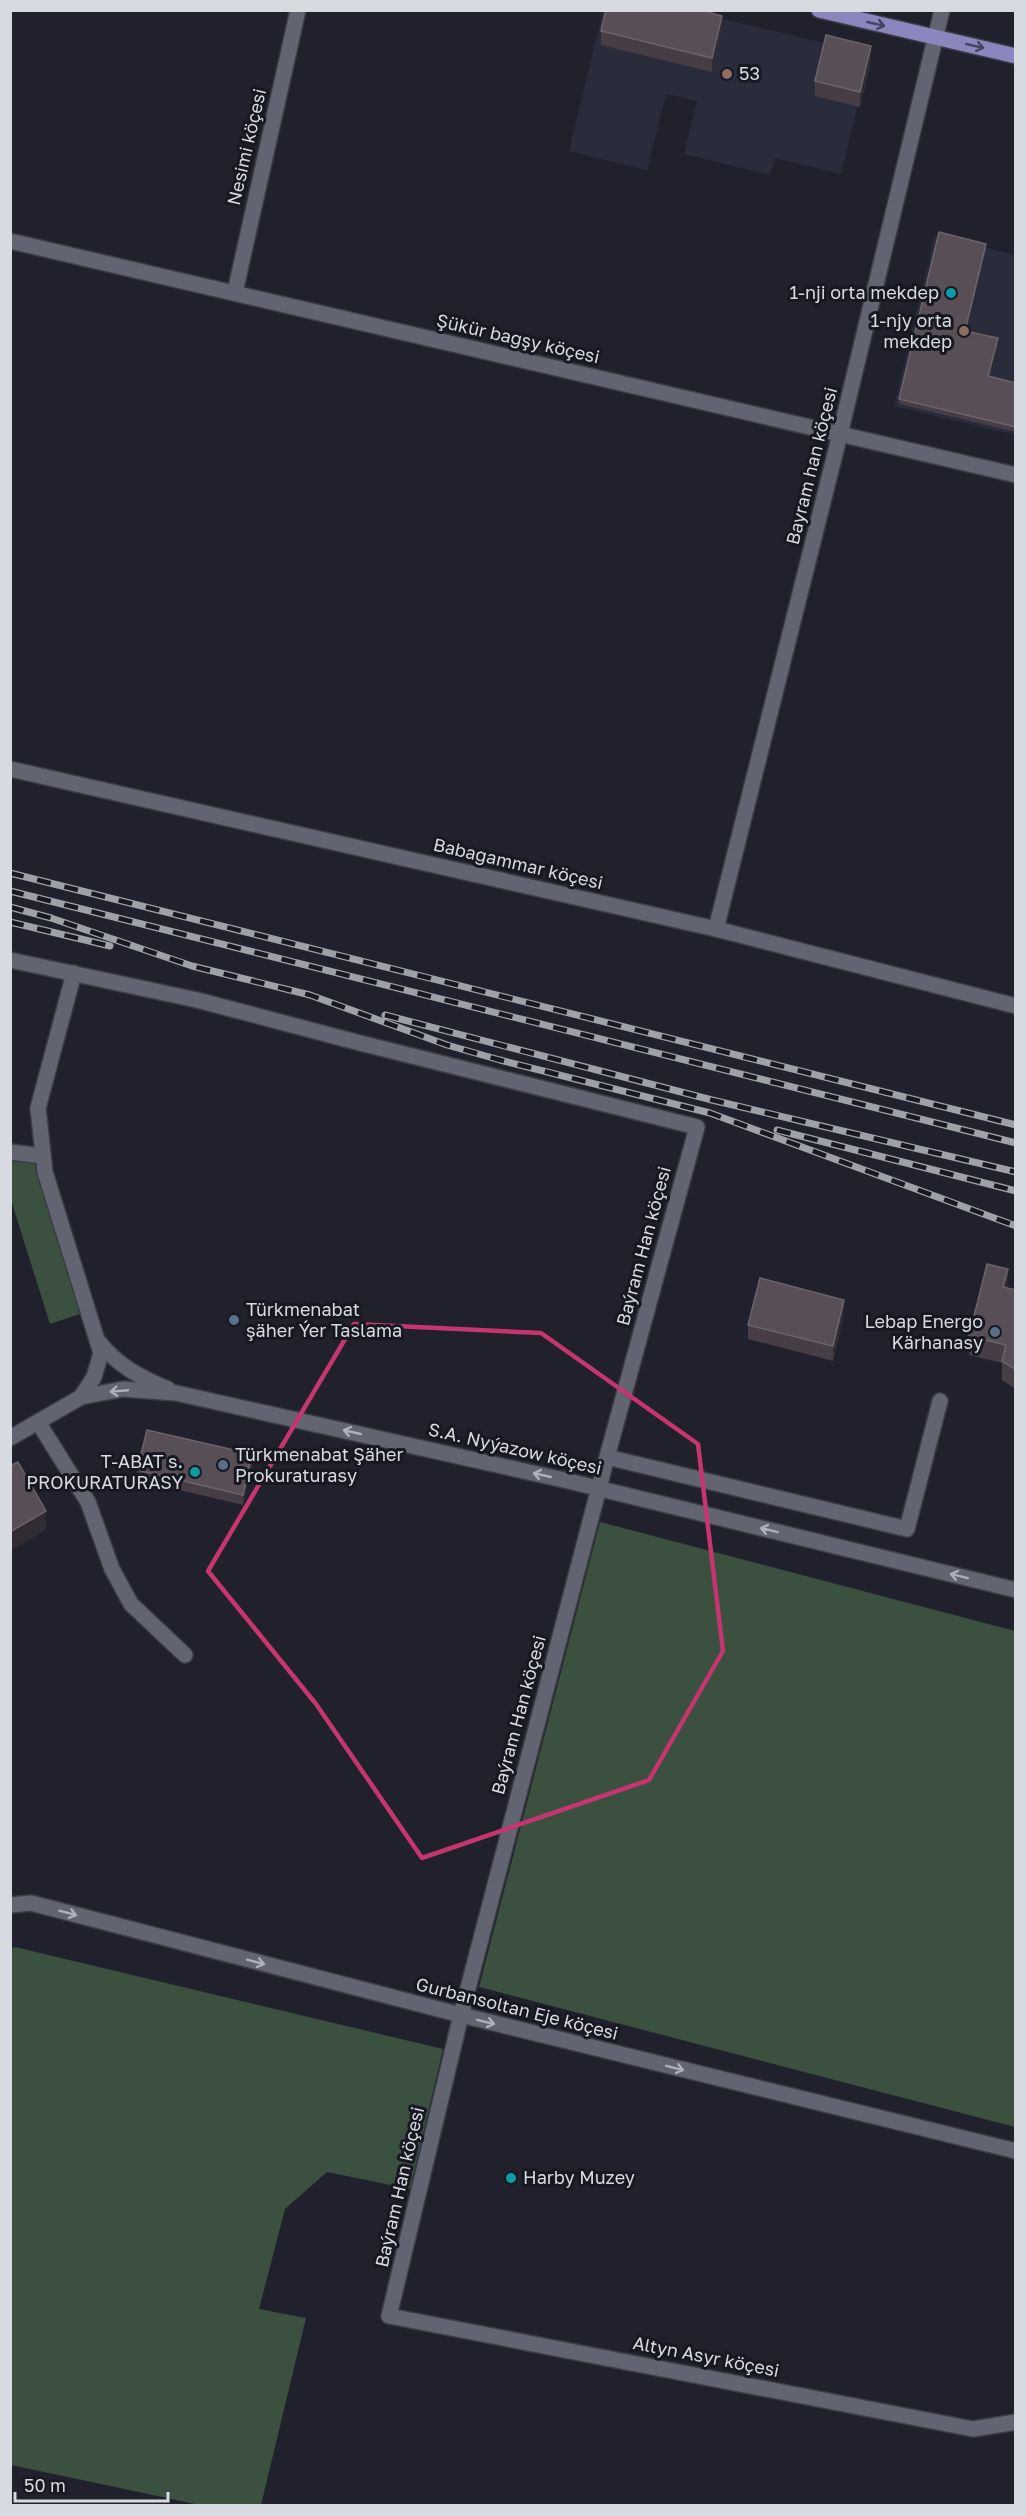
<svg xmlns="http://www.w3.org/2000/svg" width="1026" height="2516" font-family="'Golos Text',sans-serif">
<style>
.built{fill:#2a2c3b}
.green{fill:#3b503f}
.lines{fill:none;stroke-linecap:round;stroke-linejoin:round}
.minor-casing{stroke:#3b3d45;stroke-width:18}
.major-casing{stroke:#3b3d45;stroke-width:18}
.minor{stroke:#626471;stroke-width:15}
.major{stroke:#8c86be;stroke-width:15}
.rail-casing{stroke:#9fa1a9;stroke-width:7}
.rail{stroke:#171822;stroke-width:4.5;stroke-dasharray:14;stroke-linecap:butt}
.wall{fill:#473d45}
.shaded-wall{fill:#312b34}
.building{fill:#574e56;stroke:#6b646b;stroke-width:1.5}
.oneway{stroke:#464460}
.oneway2{stroke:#afb1ba}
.marked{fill:none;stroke:#c5356f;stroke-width:4.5;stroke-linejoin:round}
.education-dot{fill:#8d6e63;stroke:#171822;stroke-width:2}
.culture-dot{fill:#0f9aa8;stroke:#171822;stroke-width:2}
.service-dot{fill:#5c6f8a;stroke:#171822;stroke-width:2}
.labels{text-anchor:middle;stroke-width:6;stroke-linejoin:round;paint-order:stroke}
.poi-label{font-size:18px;fill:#d8dae1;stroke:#171822;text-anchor:start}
.street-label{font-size:18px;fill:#d8dae1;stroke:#171822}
</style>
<rect width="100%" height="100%" fill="#20212c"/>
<!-- built -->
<path class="built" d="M603,11h86l181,43 -29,120 -66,-16 -5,17 -86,-21 13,-53 -31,-7 -19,76 -78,-19z
M935,235l80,20v180l-121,-29z"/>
<!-- green -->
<path class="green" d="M10,1160l24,2 49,151 -33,11 -39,-124z
M600,1522l415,109v496l-536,-140z
M15,1947l428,102 -33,140 -83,-17 -42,37 -26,100 47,9 -45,187h-61l-189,-40 -1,-516z"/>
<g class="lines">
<defs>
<path id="minor" d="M10,241l1006,234
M235,292l63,-282
M10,769l706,160 300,77
M716,929l124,-495 102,-424
M10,960l187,40 163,43 337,84 -90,330 -146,558 -72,301 584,113 43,-7
M74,973l-36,135 7,64 56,181 -7,24 -13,20
M10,1152l33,4
M99,1342c18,23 42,36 69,47
M38,1422l50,80 24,67 19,35 54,51
M10,1438l71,-41 42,-8 53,4 388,87 452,110
M607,1457l300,72 33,-128
M10,1905l21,-2 430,112 555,136"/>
<path id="major" d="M819,10l197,46"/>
</defs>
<!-- minor casing -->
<use href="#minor" class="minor-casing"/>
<!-- major casing -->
<use href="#major" class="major-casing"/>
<!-- minor -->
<use href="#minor" class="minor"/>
<!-- major -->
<use href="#major" class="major"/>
<defs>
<path id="rail" d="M10,873l1006,252
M10,891l1006,252
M10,907l41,11 141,48 118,29 137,50 53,15 210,53 306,113
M10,922l100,24
M385,1015l327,85 304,72
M777,1130l239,61"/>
</defs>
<!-- rail casing -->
<use href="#rail" class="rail-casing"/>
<!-- rail -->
<use href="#rail" class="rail"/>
</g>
<!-- wall -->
<path class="wall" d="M722,30l-10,42 -111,-27v-14z
M871,61l-11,46 -45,-11v-15z
M986,249l-20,82 32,12 -9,34 27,6v49l-117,-28v-5z
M1008,1288l8,2v99l-14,-9v-17l-33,-8v-19z
M844,1315l-11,46 -85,-22v-14z
M252,1464l-9,41 -106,-25v-10z"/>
<!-- shaded-wall -->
<path class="shaded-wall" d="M722,16v14l-10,42v-14z
M871,46v15l-11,46v-15z
M986,244v5l-21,87v-5z
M998,338v5l-10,38v-5z
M1008,1269v19l-5,-1z
M844,1300v15l-11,46v-15z
M252,1454v10l-9,41v-10z
M46,1511v19l-36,21v-19z"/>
<!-- building -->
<path class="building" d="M606,10h95l21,6 -10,42 -111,-27z
M826,35l45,11 -11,46 -45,-11z
M939,232l47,12 -21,87 33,7 -10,38 28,7v44l-117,-28z
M987,1264l21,5 -5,18 13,3v80l-14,-9 4,-16 -37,-9z
M760,1278l84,22 -11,46 -85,-21z
M147,1430l105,24 -9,41 -106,-25z
M18,1462l28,49 -36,21v-66z"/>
<!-- one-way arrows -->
<defs><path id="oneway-shaft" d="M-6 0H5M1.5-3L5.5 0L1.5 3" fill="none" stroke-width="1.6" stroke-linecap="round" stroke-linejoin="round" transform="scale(1.5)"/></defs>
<g class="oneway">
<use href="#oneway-shaft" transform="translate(876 24) rotate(13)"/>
<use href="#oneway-shaft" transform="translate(975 46) rotate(13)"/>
</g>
<g class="oneway2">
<use href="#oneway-shaft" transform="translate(119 1391) rotate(175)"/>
<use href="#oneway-shaft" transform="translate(352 1432) rotate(-167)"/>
<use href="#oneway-shaft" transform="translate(542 1475) rotate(-167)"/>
<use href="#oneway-shaft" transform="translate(769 1530) rotate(-166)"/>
<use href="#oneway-shaft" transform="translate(959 1576) rotate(-166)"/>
<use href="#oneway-shaft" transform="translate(68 1913) rotate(15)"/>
<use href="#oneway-shaft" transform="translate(256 1962) rotate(15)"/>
<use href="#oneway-shaft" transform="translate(486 2022) rotate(14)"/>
<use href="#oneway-shaft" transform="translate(675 2068) rotate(14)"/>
</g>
<!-- marked area -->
<path class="marked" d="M354,1324l187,9 157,111 25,207 -74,129 -227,78 -106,-154 -108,-133z"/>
<!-- markers -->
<g class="education-dot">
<circle cx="727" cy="74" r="6"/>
<circle cx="964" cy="331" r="6"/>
</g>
<g class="culture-dot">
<circle cx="951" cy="293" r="6"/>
<circle cx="195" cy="1472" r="6"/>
<circle cx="511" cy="2178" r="6"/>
</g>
<g class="service-dot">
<circle cx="234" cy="1320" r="6"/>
<circle cx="995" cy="1332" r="6"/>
<circle cx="223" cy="1465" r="6"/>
</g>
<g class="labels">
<!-- poi labels -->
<g class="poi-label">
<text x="739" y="80">53</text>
<text x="939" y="299" text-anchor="end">1-nji orta mekdep</text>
<text x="952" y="327" text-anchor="end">1-njy orta<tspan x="952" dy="21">mekdep</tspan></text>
<text x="246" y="1316">Türkmenabat<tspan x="246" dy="21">şäher Ýer Taslama</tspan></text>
<text x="983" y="1328" text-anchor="end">Lebap Energo<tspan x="983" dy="21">Kärhanasy</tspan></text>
<text x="235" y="1461">Türkmenabat Şäher<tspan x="235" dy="21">Prokuraturasy</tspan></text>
<text x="183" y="1468" text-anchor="end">T-ABAT s.<tspan x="183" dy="21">PROKURATURASY</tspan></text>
<text x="523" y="2184">Harby Muzey</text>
</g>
<!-- street labels -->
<g class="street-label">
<text transform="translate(247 147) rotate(-77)" y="6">Nesimi köçesi</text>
<text transform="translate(518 339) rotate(13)" y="6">Şükür bagşy köçesi</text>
<text transform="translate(812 466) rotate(-76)" y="6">Bayram han köçesi</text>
<text transform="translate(518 864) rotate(13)" y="6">Babagammar köçesi</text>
<text transform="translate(644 1246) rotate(-75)" y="6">Baýram Han köçesi</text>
<text transform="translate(515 1449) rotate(13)" y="6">S.A. Nyýazow köçesi</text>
<text transform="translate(519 1715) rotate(-75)" y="6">Baýram Han köçesi</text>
<text transform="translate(517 2009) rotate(14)" y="6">Gurbansoltan Eje köçesi</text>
<text transform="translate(400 2187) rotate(-77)" y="6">Baýram Han köçesi</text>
<text transform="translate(706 2357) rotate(11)" y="6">Altyn Asyr köçesi</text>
</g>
</g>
<!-- border -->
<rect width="1026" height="2516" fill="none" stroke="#d8dae1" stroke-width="24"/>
<!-- scale -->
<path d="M15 2492v9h153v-9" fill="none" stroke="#d8dae1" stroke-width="3"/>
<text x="24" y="2492" font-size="18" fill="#d8dae1" stroke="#171822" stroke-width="4.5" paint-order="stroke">50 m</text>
</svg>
